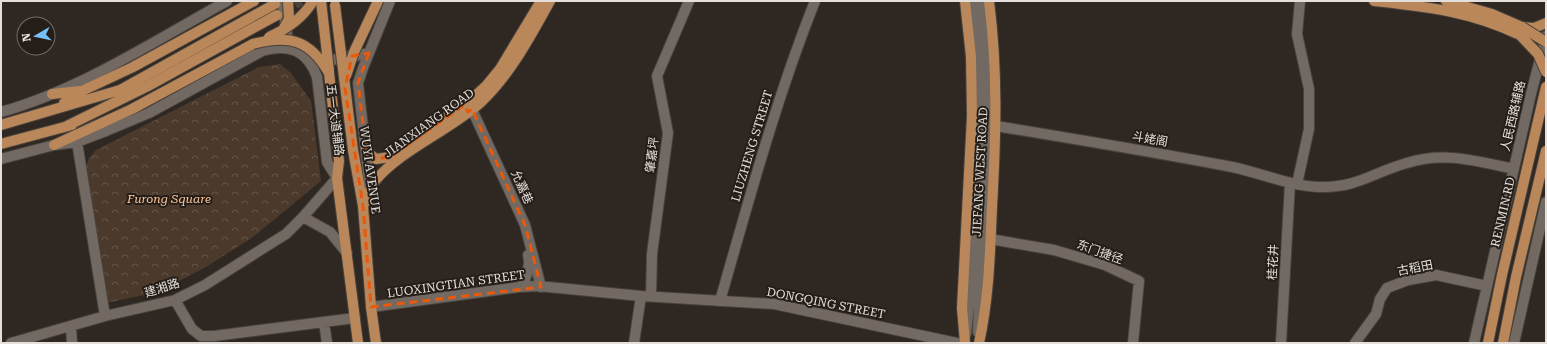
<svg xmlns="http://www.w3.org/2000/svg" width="1547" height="344" font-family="'Roboto Serif','Noto Sans SC',serif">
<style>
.park{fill:url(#park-crowns)}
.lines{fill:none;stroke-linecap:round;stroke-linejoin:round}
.major-tunnel{stroke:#4a433d;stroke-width:10;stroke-dasharray:10 5;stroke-linecap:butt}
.minor-casing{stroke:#48423c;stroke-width:12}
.major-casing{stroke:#48423c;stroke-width:12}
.minor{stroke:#726a62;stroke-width:10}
.major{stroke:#b9875a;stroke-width:10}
.major-bridge-casing{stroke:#48423c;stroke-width:12;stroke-linecap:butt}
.major-bridge{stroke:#b9875a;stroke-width:10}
.marked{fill:none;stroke:#e8590c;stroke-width:3;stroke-dasharray:8 5;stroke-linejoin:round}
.labels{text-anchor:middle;stroke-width:4;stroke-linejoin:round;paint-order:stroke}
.street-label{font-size:12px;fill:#e4dfdb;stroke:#251e18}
.park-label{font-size:12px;font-style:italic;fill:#fdc79b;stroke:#251e18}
</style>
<defs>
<pattern id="park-crowns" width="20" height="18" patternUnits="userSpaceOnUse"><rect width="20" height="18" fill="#4b3a2b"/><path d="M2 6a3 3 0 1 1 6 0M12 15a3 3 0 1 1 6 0" fill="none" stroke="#655649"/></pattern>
</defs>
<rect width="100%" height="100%" fill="#2f2721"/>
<!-- park -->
<path class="park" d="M280,64l11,9 20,28 10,80 -68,56 -47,30 -48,25 -52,11 -20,-135 3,-10 7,-8 163,-83z"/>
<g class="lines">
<!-- major-tunnel -->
<path class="major-tunnel" d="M282,12l19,-11"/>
<defs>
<path id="minor" d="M282,1l7,47
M321,62l48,-9
M469,103l56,122 16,62
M1,112c79,-22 155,-72 226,-111
M996,126c79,13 158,26 236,41 29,6 58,19 88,20 37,1 54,-15 87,-24 37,-12 69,-2 107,6
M77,142l28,174
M1,159l53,-14 23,-3 29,-11 43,-18 113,-62c27,-8 45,-1 55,26l10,85 10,16 -34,39 27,15 17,21
M1297,184l12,-55v-40l-12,-55 3,-33
M370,190l-12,-107 5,-15 27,-67
M990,239l64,11 51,15 34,16 -6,62
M521,287c6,-10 10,-20 7,-32
M651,296l1,-42 16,-121 -11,-57 32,-75
M175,300l17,29 9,7h13l141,-18
M720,301c29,-101 56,-202 95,-300
M371,307l148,-20 19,-1 103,10 133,8 183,39
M324,322l3,21
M71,326l1,17
M978,332l10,-246 -8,-85
M966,334l7,-65 7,-143 1,-40 -8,-85
M11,343l94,-27 70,-16 30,-15 57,-36 24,-15 17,-17
M634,343l7,-47
M1281,343l9,-160
M1355,343l21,-29 4,-15 7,-11 21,-8 28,-5 51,11
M1474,343l57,-249 15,-58
M1514,343l32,-141"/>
<path id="major" d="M965,1l6,56 1,59 -10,192 3,35
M1374,1c54,6 96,10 146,34
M1446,1l46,13 30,13 12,1 12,-5
M329,73l10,88 -2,17 21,165
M52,94l28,-3
M64,103l20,-13 49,-23 121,-66
M1,125l119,-35 155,-86
M67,126l81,-40 129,-71
M1,144l71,-19
M54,145l78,-36 121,-65
M366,148l2,5 8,6 14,-2 83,-59 13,-12 14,-17 41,-68
M353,150l10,56 8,101 5,36
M363,206c4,-8 7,-17 12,-25 24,-30 75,-51 105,-78 30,-28 50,-66 70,-102
M979,343c10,-45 11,-90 13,-136 4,-71 6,-135 -3,-206
M1488,343l14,-68 44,-188
M1503,343l13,-66 30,-126"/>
</defs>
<!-- minor casing -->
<use href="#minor" class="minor-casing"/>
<!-- major casing -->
<use href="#major" class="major-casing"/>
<!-- minor -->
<use href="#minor" class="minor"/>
<!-- major -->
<use href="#major" class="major"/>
<defs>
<path id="major-bridge" d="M321,1l8,70
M335,5l18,145
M1522,27l24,15
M284,28l5,-9 -1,-18
M1520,35l18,19 8,18
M269,37c18,-8 34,-19 44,-36
M253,44c36,-10 57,-4 76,29
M346,76l8,-24 24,-51"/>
</defs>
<!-- major-bridge casing -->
<use href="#major-bridge" class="major-bridge-casing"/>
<!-- major-bridge -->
<use href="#major-bridge" class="major-bridge"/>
</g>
<!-- marked area -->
<path class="marked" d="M369,53l-11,30 8,65 10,11 14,-2 74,-52 4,7 4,-3 53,116 16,62 -170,20 -8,-101 -18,-118 7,-32z"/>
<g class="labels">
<!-- street labels -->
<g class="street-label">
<text transform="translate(1513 116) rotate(-77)" y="4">人民西路辅路</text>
<text transform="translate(335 120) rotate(83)" y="4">五一大道辅路</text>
<text transform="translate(429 123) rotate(-36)" y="4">JIANXIANG ROAD</text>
<text transform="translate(1150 139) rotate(10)" y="4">斗姥阁</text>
<text transform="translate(752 146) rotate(-73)" y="4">LIUZHENG STREET</text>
<text transform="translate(652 155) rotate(-83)" y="4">肇嘉坪</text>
<text transform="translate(370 170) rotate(82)" y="4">WUYI AVENUE</text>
<text transform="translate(980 172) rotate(-87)" y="4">JIEFANG WEST ROAD</text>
<text transform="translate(522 187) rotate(66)" y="4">允嘉巷</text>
<text transform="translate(1503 212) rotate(-77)" y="4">RENMIN.RD</text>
<text transform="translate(1100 252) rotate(20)" y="4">东门捷径</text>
<text transform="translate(1273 262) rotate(-87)" y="4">桂花井</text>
<text transform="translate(1415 268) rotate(-11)" y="4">古稻田</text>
<text transform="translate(456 284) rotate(-8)" y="4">LUOXINGTIAN STREET</text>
<text transform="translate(162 288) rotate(-18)" y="4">建湘路</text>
<text transform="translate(826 303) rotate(11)" y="4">DONGQING STREET</text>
</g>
<!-- park labels -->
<g class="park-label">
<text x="169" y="203">Furong Square</text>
</g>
</g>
<!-- border -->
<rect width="1547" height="344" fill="none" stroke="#e4dfdb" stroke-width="4"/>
<!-- north arrow -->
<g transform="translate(36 36) rotate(261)"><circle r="19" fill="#251e18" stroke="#716b66"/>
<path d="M0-3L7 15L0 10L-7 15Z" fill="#75c0f6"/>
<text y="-6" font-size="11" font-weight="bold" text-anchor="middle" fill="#e4dfdb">N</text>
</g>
</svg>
